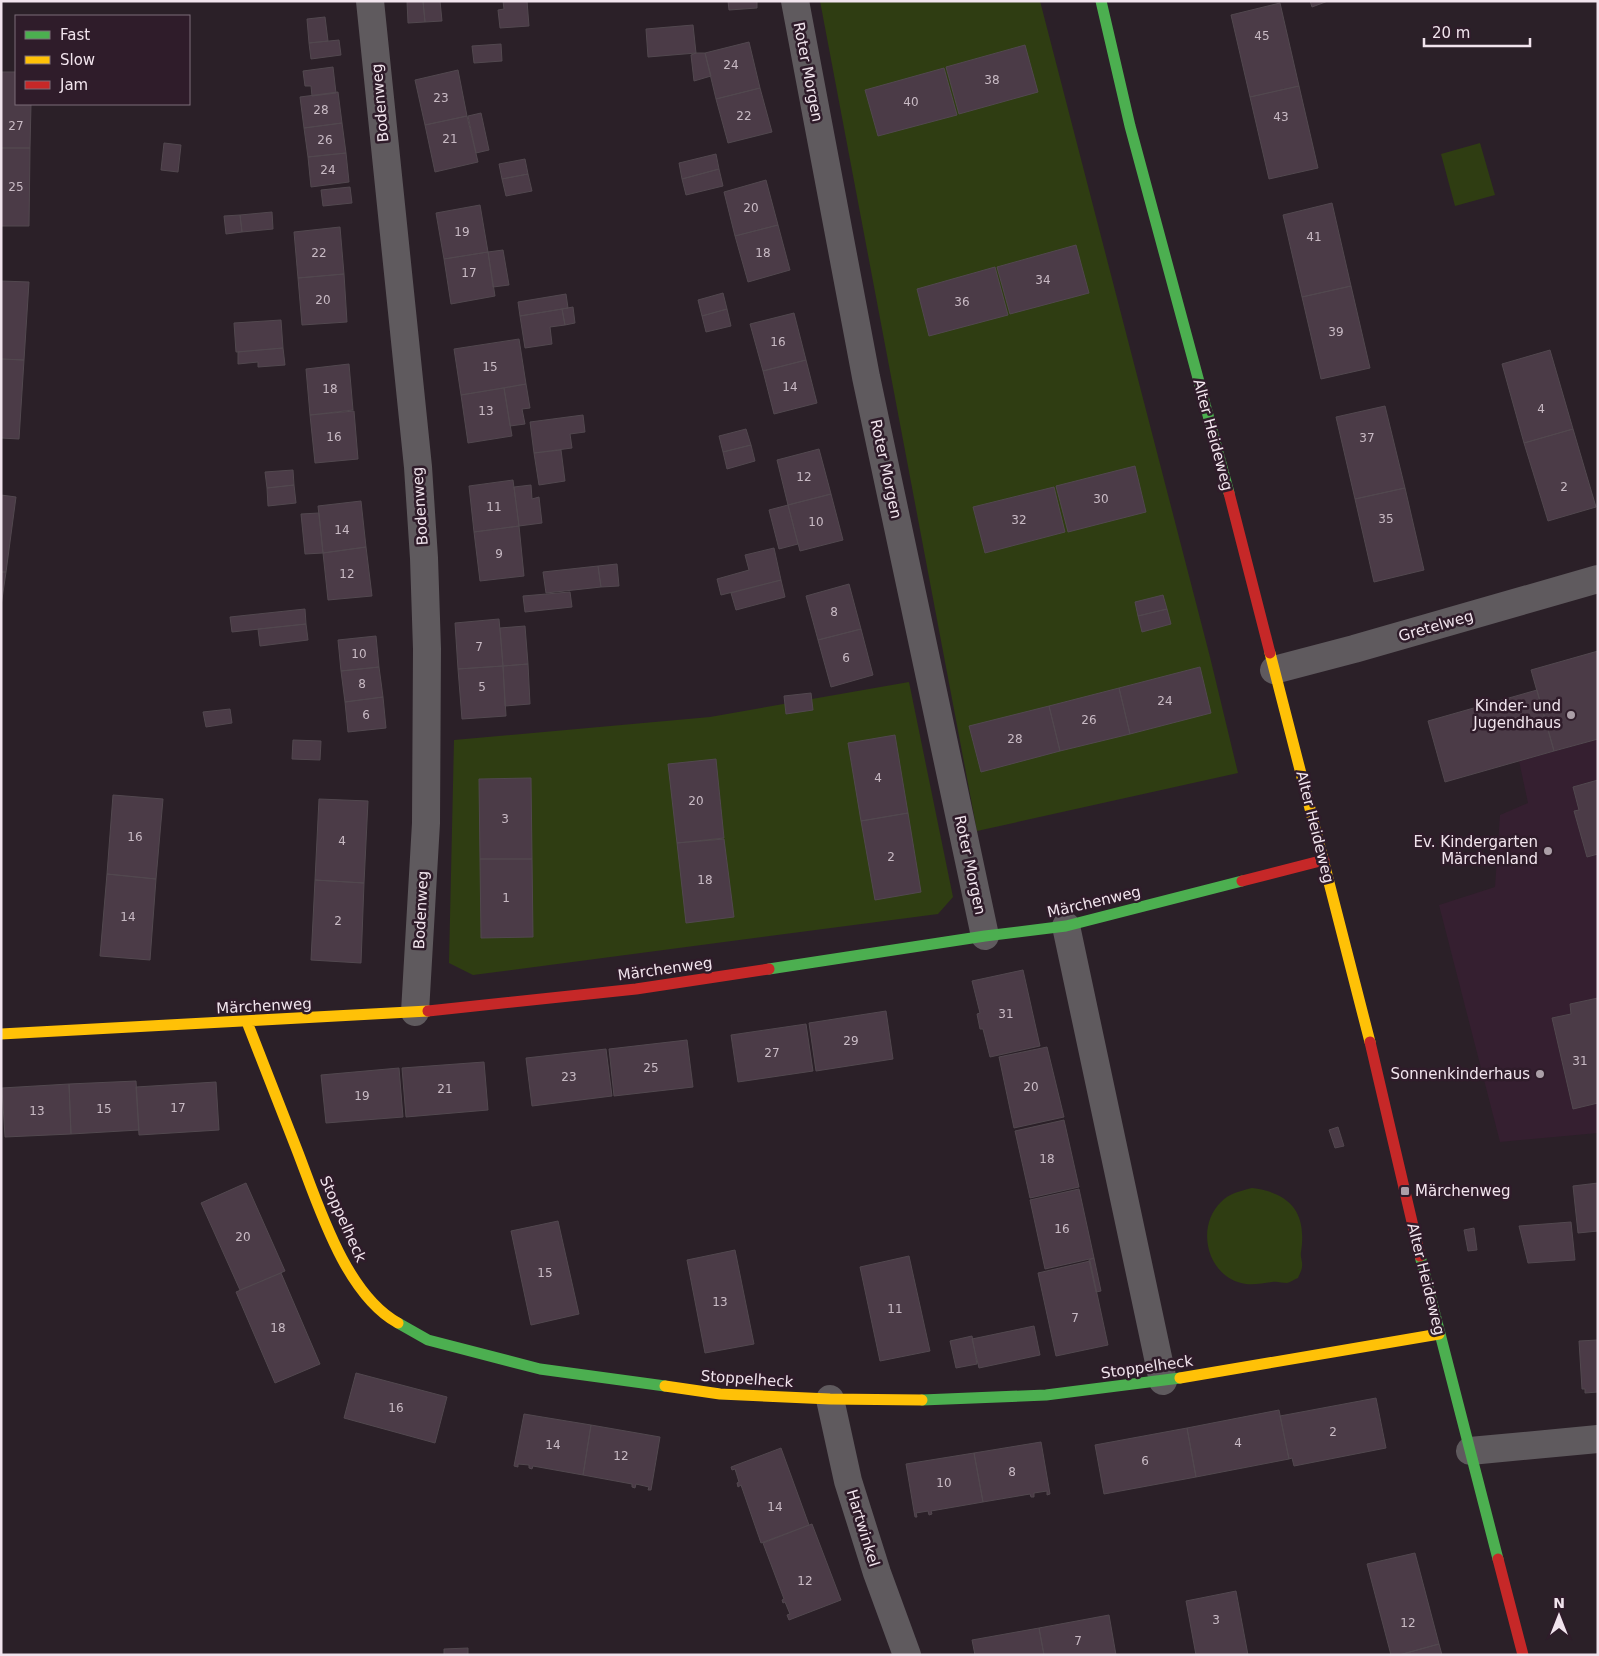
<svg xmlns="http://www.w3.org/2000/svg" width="1599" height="1656" font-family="'DejaVu Sans',sans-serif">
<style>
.built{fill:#351f30}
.green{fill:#2f3d12}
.building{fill:#4b3b47;stroke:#52484f}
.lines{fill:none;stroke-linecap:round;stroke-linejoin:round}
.street{stroke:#5f5a5e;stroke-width:28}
.fast{stroke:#4caf50;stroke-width:11}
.slow{stroke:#ffc107;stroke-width:11}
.jam{stroke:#c62828;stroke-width:11}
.poi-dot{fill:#ac9fa8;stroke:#2f1c2a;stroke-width:2}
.labels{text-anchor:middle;stroke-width:5;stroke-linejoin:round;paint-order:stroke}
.number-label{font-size:12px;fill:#c8bac4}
.street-label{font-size:15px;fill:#f1e4ed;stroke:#2f1c2a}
.poi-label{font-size:15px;fill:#f1e4ed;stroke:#2f1c2a;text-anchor:end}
</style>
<rect width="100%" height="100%" fill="#2b2028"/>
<!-- built -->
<path class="built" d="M1598,739v394l-98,9 -61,-237 56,-18 5,-72 28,-12 -9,-42z"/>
<!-- green -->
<path class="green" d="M820,1h220l170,656 28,116 -261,58z
M1480,143l15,52 -40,11 -14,-52z
M909,682l44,215 -15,17 -465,61 -24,-12 5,-223 256,-23z
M1252,1188c39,5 55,25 49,64 -1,5 2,10 1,15 0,3 -3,8 -4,11 -3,1 -7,4 -11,5 -5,0 -10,-2 -15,-1 -11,1 -20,4 -31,1 -35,-9 -45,-57 -20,-81 8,-9 20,-11 31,-14z"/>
<!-- building -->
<path class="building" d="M407,1h16l2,21 -17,1z
M423,1h17l2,20 -17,1z
M503,1h24l2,25 -29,2 -2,-18 6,-1z
M728,1h29v7l-28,2z
M1310,1h18l-16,6z
M1280,3l19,83 -49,11 -19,-82z
M325,17l3,24 -19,2 -2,-24z
M693,25l3,28 -48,4 -2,-28z
M339,40l2,15 -30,4 -2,-16z
M749,42l11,46 -44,11 -11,-46z
M501,44l1,17 -28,2 -2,-17z
M1025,45l13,47 -79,22 -13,-47z
M696,53h9l6,23 -17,5 -3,-26z
M333,67l3,26 -24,3 -1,-10h-6l-2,-15z
M944,68l13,47 -79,21 -13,-46z
M458,70l9,46 -42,9 -10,-45z
M1,72h15v32h15l-1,44h-29z
M1299,86l19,82 -49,11 -19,-82z
M760,88l12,44 -44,11 -12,-44z
M338,92l4,31 -38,5 -4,-31z
M481,113l8,37 -13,3 -8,-37z
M467,116l11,46 -43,10 -10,-47z
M342,123l4,30 -38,4 -4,-29z
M164,143l17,2 -3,27 -17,-2z
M1,148h29l-1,78h-28z
M346,153l3,29 -38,5 -3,-30z
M716,154l3,15 -37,10 -3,-16z
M525,159l3,15 -26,5 -3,-15z
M719,169l4,17 -37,9 -4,-16z
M528,174l4,17 -26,5 -4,-17z
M766,180l12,45 -43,11 -11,-44z
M350,187l2,16 -29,3 -2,-16z
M1332,203l19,83 -49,11 -19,-82z
M480,205l8,47 -44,7 -8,-46z
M272,212l1,17 -31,3 -2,-17z
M240,215l2,17 -16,2 -2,-18z
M778,225l12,45 -42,12 -13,-46z
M340,227l4,47 -46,4 -4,-46z
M1076,245l13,48 -79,21 -13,-47z
M503,250l6,35 -16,2 -5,-35z
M488,252l7,44 -44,8 -7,-45z
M995,267l13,48 -79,21 -12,-47z
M344,274l3,48 -45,3 -4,-47z
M1,281l28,1 -5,78 -23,-1z
M1351,286l19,82 -49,11 -19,-82z
M723,293l4,16 -25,7 -4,-16z
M566,294l2,14 -48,8 -2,-14z
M573,307l2,16 -10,2 -3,-16z
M562,309l3,16 -15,2 2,17 -27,4 -5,-32z
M727,309l4,17 -25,6 -4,-16z
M794,313l12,47 -43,11 -13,-47z
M281,320l2,28 -47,4 -2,-29z
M519,339l7,45 -65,11 -7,-46z
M283,348l2,17 -27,2v-5l-20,2v-12z
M1550,350l23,79 -49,14 -22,-79z
M1,359l23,1 -5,79 -18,-1z
M806,360l11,43 -43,11 -11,-43z
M349,364l4,46 -43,5 -4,-46z
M526,384l4,24 -8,1 3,15 -15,2 -6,-38z
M504,388l8,48 -44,7 -7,-48z
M1385,406l20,82 -50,11 -19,-82z
M354,411l4,48 -43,4 -5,-48z
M583,415l2,17 -15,2 2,14 -38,5 -4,-31z
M746,429l5,16 -28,7 -4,-16z
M1573,429l23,78 -48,14 -24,-78z
M751,445l4,16 -28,8 -4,-17z
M819,449l12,45 -43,11 -11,-45z
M561,450l4,31 -26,4 -5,-32z
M1135,466l11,46 -78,20 -12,-46z
M293,470l1,15 -27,3 -2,-16z
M513,480l6,46 -45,6 -5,-46z
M294,485l2,18 -28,3 -1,-18z
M531,485l1,14 7,-2 3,26 -23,3 -5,-39z
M1054,487l11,45 -80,21 -12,-46z
M1405,488l19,82 -50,12 -19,-83z
M831,494l12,46 -43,11 -12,-46z
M1,495l15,2 -10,75h-5z
M361,501l5,46 -43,6 -5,-47z
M788,505l10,39 -19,5 -10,-39z
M319,513l4,40 -18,1 -4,-40z
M519,526l5,50 -44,5 -6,-49z
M366,547l6,49 -44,4 -5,-47z
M774,548l7,32 -60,15 -4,-16 32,-9 -4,-15z
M617,564l2,22 -18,1 -3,-21z
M598,566l3,21 -55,6 -3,-21z
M1,572h5l-5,34z
M781,580l4,17 -49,13 -5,-17z
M849,584l12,45 -43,11 -12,-44z
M570,592l2,15 -47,5 -2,-16z
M1163,595l4,14 -29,7 -3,-14z
M305,609l1,15 -74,8 -2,-15z
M1167,609l4,15 -29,8 -4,-16z
M499,619l4,47 -45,3 -3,-46z
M306,624l2,16 -48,6 -2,-17z
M525,626l3,38 -25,2 -3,-38z
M861,629l12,46 -42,12 -13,-47z
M376,636l3,31 -38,4 -3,-31z
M1598,651v88l-44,12 -23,-81z
M528,664l2,40 -25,2 -2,-40z
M503,666l3,50 -44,3 -4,-50z
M379,667l4,30 -38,5 -4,-31z
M1200,667l11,46 -81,21 -11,-46z
M1119,688l11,46 -70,17 -11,-45z
M1537,690l17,61 -109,31 -17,-61z
M811,693l2,17 -27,4 -2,-18z
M383,697l3,31 -38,4 -3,-30z
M1049,706l11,45 -79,21 -12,-46z
M230,709l2,14 -26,4 -3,-15z
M895,735l13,78 -47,8 -13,-78z
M293,740l28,1 -1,19 -28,-1z
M716,759l8,79 -47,5 -9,-79z
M531,778l1,81h-52l-1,-80z
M1598,780v74l-11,3 -13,-46 5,-1 -6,-23z
M113,795l50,4 -7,80 -49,-5z
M319,799l49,2 -4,82 -49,-3z
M908,813l13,79 -46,8 -14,-79z
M724,839l10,78 -48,6 -9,-80z
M480,859h52l1,78 -52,1z
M107,874l49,5 -6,81 -50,-4z
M315,880l49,3 -3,80 -50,-3z
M1023,970l17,76 -50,11 -7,-28h-3l-3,-15 3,-1 -8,-32z
M1598,998v105l-25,6 -21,-91 19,-4 -1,-10z
M886,1011l7,48 -77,12 -7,-48z
M806,1024l7,47 -75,11 -7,-47z
M687,1040l6,47 -79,9 -5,-47z
M1047,1047l17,70 -50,11 -15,-71z
M606,1049l6,47 -80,10 -6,-48z
M484,1062l4,48 -82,7 -4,-49z
M399,1068l4,49 -77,6 -5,-48z
M136,1081l3,49 -68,4 -2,-50z
M216,1082l3,48 -80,5 -3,-48z
M69,1084l2,50 -66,3 -3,-49z
M1064,1120l15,67 -49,11 -15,-67z
M1338,1127l6,19 -9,2 -6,-18z
M246,1183l39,88 -45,19 -39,-87z
M1598,1183v48l-20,2 -5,-47z
M1079,1189l15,69 -49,11 -15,-69z
M558,1221l21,93 -48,11 -20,-94z
M1571,1222l4,38 -47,3 -9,-37z
M1474,1228l3,22 -9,1 -4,-21z
M735,1250l19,94 -49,9 -18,-93z
M909,1256l21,95 -50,10 -20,-94z
M1094,1258l7,33 -5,1 -7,-32z
M1090,1261l18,84 -52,11 -18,-83z
M281,1273l39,91 -45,19 -39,-91z
M1034,1326l6,29 -61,13 -7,-29z
M972,1336l5,28 -21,4 -6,-27z
M1598,1340v52l-13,1v-4h-3l-3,-48z
M356,1373l91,24 -12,46 -91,-25z
M1376,1398l10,50 -92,18 -2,-8 -3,1 -9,-43z
M1279,1410l10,49 -93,18 -9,-49z
M524,1414l67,11 -8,50 -50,-9 -1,3 -3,-1v-3l-11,-1v3l-4,-1z
M591,1425l69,12 -9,53h-3l1,-3 -13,-3 -1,4 -3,-1v-3l-49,-9z
M1187,1428l9,49 -92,17 -9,-49z
M1041,1442l9,52 -3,1v-4l-13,2v4h-3l-1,-3 -47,8 -9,-49z
M781,1448l28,77 -48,18 -20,-58 -3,2 -1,-4 2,-1 -4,-13 -3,1 -1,-3z
M974,1453l9,49 -52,9 1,3 -3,1 -1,-4 -12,2 1,4h-2l-9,-53z
M812,1524l29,76 -52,20 -2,-5 3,-1 -5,-12 -2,1 -1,-3 2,-1 -21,-56z
M1415,1553l24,91 -40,11h-8l-24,-91z
M1236,1591l12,64h-52l-10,-54z
M1109,1615l7,40h-72l-5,-27z
M1039,1628l5,27h-69l-3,-15z
M1439,1644l3,11h-43z
M468,1648v7h-24v-6z"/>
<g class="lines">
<!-- street -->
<path class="street" d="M370,1l48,466 6,91 3,91 -1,174 -11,189
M795,1l71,376 119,559
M1274,670l80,-21 244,-70
M1066,926l97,455
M830,1399l18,82 29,92 30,82
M1470,1451l128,-12"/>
<!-- fast -->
<path class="fast" d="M1101,1l29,125 99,367
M769,969l216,-33 81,-10 176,-45
M1420,1256l78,303
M398,1323l30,17 112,29 125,17
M922,1400l124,-5 134,-17"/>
<!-- slow -->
<path class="slow" d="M1270,653l100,389
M247,1022c17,43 33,85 50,128 21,54 48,144 101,173
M1,1034l427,-23
M1180,1378l259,-44
M665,1386l55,8 110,5 92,1"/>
<!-- jam -->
<path class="jam" d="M1229,493l41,160
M1242,881l82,-21
M428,1011l208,-22 133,-20
M1370,1042l50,214
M1498,1559l25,96"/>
</g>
<!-- markers -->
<g class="poi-dot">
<circle cx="1571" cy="715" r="5"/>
<circle cx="1548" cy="851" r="5"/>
<circle cx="1540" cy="1074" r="5"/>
<rect x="1400" y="1186" width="10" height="10" rx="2.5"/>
</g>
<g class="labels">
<!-- number labels -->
<g class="number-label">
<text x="1262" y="40">45</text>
<text x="731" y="69">24</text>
<text x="992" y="84">38</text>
<text x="441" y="102">23</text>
<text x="911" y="106">40</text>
<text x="321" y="114">28</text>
<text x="744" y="120">22</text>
<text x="1281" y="121">43</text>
<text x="16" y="130">27</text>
<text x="450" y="143">21</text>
<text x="325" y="144">26</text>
<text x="328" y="174">24</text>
<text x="16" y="191">25</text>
<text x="751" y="212">20</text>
<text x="462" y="236">19</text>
<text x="1314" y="241">41</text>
<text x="319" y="257">22</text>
<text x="763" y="257">18</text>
<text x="469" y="277">17</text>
<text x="1043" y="284">34</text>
<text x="323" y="304">20</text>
<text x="962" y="306">36</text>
<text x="1336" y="336">39</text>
<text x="778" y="346">16</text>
<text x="490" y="371">15</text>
<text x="790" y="391">14</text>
<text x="330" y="393">18</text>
<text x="1541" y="413">4</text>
<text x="486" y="415">13</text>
<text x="334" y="441">16</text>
<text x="1367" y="442">37</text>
<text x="804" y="481">12</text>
<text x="1564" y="491">2</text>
<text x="1101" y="503">30</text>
<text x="494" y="511">11</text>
<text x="1386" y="523">35</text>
<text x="1019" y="524">32</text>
<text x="816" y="526">10</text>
<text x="342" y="534">14</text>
<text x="499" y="558">9</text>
<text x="347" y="578">12</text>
<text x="834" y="616">8</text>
<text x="479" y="651">7</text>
<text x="359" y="658">10</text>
<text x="846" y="662">6</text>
<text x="362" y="688">8</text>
<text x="482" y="691">5</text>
<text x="1165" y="705">24</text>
<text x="366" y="719">6</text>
<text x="1089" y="724">26</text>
<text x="1015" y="743">28</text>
<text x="878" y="782">4</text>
<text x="696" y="805">20</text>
<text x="505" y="823">3</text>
<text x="135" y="841">16</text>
<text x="342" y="845">4</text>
<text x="891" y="861">2</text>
<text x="705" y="884">18</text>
<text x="506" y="902">1</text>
<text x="128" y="921">14</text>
<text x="338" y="925">2</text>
<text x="1006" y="1018">31</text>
<text x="851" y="1045">29</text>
<text x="772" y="1057">27</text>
<text x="1580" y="1065">31</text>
<text x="651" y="1072">25</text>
<text x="569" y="1081">23</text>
<text x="1031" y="1091">20</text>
<text x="445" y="1093">21</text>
<text x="362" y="1100">19</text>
<text x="178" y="1112">17</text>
<text x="104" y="1113">15</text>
<text x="37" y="1115">13</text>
<text x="1047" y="1163">18</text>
<text x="1062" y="1233">16</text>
<text x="243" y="1241">20</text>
<text x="545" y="1277">15</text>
<text x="720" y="1306">13</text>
<text x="895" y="1313">11</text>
<text x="1075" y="1322">7</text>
<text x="278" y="1332">18</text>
<text x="396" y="1412">16</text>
<text x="1333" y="1436">2</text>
<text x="1238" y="1447">4</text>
<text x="553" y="1449">14</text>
<text x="621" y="1460">12</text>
<text x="1145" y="1465">6</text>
<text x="1012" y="1476">8</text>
<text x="944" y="1487">10</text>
<text x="775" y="1511">14</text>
<text x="805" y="1585">12</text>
<text x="1216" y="1624">3</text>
<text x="1408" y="1627">12</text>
<text x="1078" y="1645">7</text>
</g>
<!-- street labels -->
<g class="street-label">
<text transform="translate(808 72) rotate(79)" y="5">Roter Morgen</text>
<text transform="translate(380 103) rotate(-95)" y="5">Bodenweg</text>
<text transform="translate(1213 435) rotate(75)" y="5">Alter Heideweg</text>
<text transform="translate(886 469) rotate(78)" y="5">Roter Morgen</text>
<text transform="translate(420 506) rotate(-94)" y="5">Bodenweg</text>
<text transform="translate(1436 626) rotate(-16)" y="5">Gretelweg</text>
<text transform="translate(1315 827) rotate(76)" y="5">Alter Heideweg</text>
<text transform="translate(970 865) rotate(78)" y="5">Roter Morgen</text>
<text transform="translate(1094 902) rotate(-13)" y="5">Märchenweg</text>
<text transform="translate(421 910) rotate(-87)" y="5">Bodenweg</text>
<text transform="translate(665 969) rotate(-8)" y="5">Märchenweg</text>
<text transform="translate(264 1006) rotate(-3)" y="5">Märchenweg</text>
<text transform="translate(343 1219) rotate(66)" y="5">Stoppelheck</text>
<text transform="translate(1426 1279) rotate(76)" y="5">Alter Heideweg</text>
<text transform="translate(1147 1367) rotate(-8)" y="5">Stoppelheck</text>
<text transform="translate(747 1379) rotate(4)" y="5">Stoppelheck</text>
<text transform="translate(863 1528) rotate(73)" y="5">Hartwinkel</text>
</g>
<!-- poi labels -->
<g class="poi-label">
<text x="1561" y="711">Kinder- und<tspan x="1561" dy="17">Jugendhaus</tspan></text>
<text x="1538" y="847">Ev. Kindergarten<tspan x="1538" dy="17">Märchenland</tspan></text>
<text x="1530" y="1079">Sonnenkinderhaus</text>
<text x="1415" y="1196" text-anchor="start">Märchenweg</text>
</g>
</g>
<!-- border -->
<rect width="1599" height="1656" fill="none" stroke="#f1e4ed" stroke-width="5"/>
<!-- legend -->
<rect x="15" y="15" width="175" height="90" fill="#2f1c2a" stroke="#7d6c78"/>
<rect x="25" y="31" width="25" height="8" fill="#4caf50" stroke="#7d6c78"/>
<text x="60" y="40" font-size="15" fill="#f1e4ed">Fast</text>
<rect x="25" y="56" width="25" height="8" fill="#ffc107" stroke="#7d6c78"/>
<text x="60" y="65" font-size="15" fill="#f1e4ed">Slow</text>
<rect x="25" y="81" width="25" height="8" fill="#c62828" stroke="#7d6c78"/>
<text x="60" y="90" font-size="15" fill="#f1e4ed">Jam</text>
<!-- north arrow -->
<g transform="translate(1559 1616)" stroke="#2f1c2a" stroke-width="4" paint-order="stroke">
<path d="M0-4L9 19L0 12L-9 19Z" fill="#f1e4ed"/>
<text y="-8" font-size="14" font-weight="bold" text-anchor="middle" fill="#f1e4ed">N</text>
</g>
<!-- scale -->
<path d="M1424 38v8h106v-8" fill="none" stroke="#f1e4ed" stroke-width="2.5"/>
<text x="1432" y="38" font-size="15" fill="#f1e4ed" stroke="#2f1c2a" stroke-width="4" paint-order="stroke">20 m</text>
</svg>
